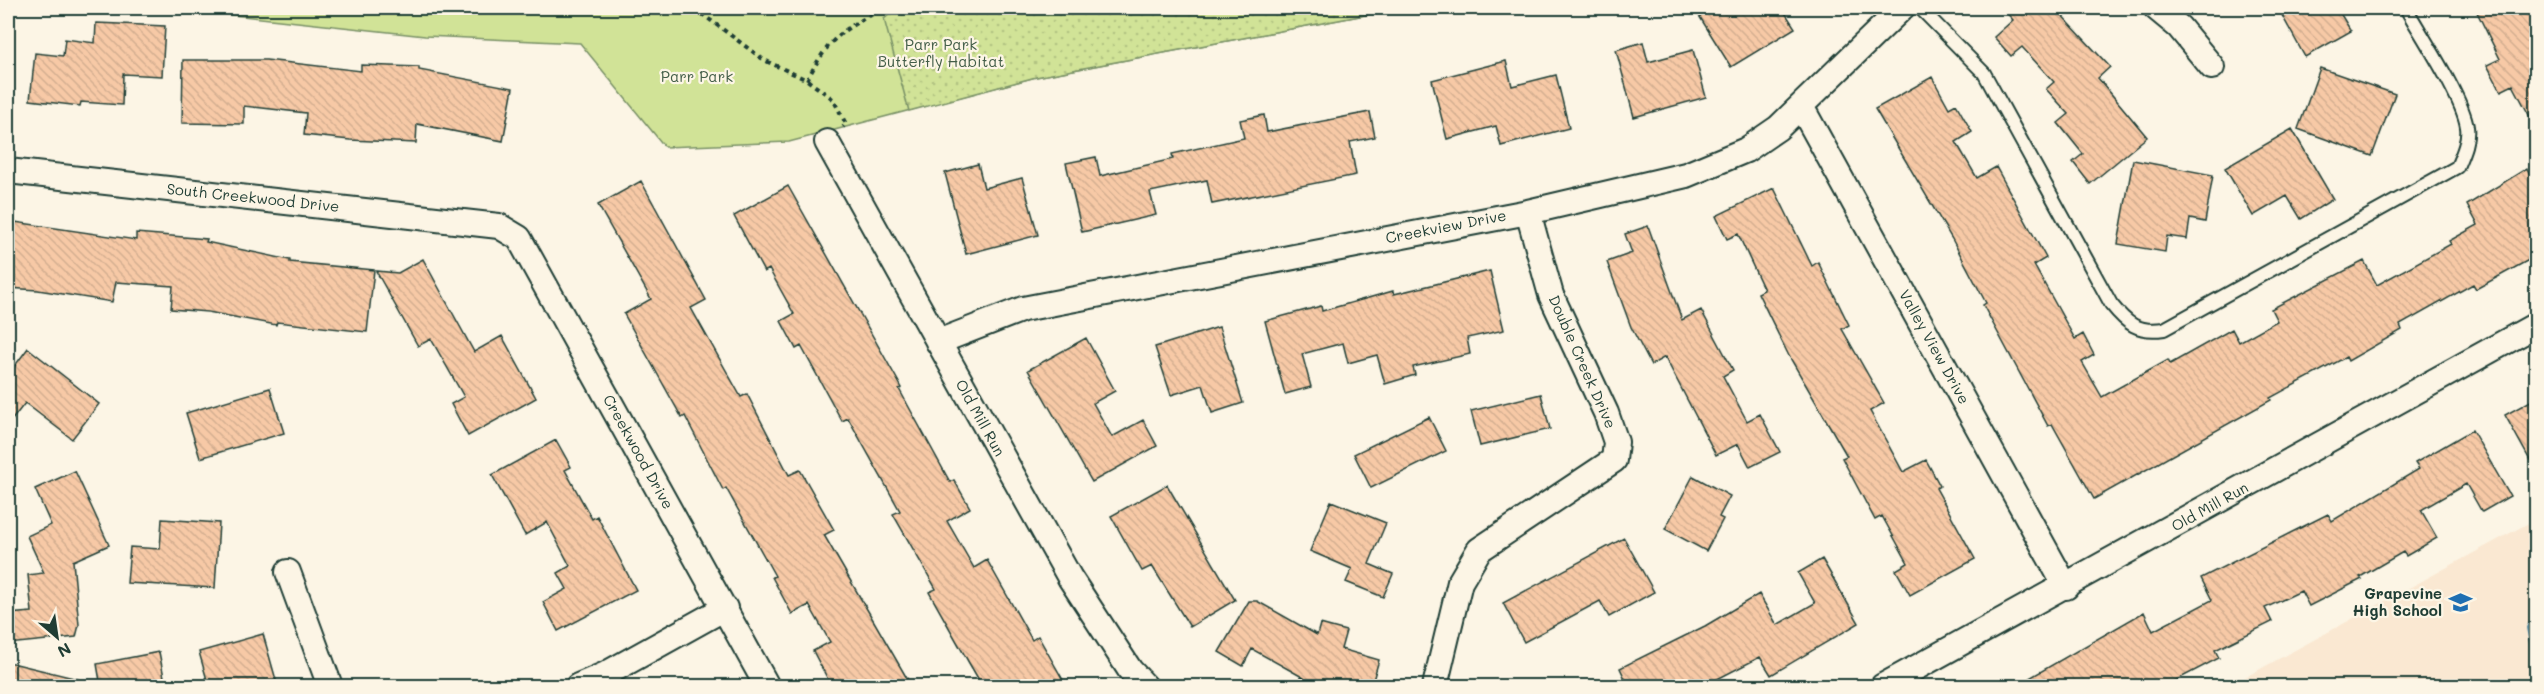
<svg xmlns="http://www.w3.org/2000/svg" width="2544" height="694" font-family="Mali,sans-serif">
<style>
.built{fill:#fae8d2}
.park{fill:#d1e397;stroke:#789066;stroke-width:1.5}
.garden{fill:url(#garden-dots);stroke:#789066;stroke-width:1.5}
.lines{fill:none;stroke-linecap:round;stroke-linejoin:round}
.stream{stroke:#5c8c9e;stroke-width:8}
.building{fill:url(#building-back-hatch);stroke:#1f3d34;stroke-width:1.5}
.lane-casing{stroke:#1f3d34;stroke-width:16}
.street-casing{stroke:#1f3d34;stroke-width:28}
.path{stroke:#1f3d34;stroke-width:4;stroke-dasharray:4.5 4.5;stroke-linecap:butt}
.lane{stroke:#fcf5e5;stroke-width:12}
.street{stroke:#fcf5e5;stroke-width:24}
.labels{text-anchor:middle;stroke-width:4.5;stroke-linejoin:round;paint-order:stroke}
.park-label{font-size:15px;fill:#435e48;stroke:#fcf5e5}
.street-label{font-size:15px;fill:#1f3d34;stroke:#fcf5e5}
.poi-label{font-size:15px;font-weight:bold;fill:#1f3d34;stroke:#fcf5e5;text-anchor:end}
</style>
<defs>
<pattern id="garden-dots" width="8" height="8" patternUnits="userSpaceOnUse" patternTransform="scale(1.5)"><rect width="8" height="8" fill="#d1e397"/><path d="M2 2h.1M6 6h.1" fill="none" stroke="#b3c483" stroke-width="1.8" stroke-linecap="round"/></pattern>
<pattern id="building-back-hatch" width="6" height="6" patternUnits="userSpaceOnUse" patternTransform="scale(1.5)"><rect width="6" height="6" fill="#f7c9a6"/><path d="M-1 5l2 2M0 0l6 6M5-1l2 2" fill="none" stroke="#d3ae90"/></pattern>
</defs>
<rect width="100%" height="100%" fill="#fcf5e5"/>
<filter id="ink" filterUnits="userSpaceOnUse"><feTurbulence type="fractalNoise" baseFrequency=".0167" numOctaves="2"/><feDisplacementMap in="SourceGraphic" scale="12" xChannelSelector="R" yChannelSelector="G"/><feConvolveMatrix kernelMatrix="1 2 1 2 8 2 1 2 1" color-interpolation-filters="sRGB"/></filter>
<g filter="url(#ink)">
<!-- built -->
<path class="built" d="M2536,519v167h-307z"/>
<!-- park -->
<path class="park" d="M8,8h1394l-366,69 -247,65 -124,5 -85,-104 -155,-7 -220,-24z"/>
<!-- garden -->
<path class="garden" d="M898,8h504l-366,69 -127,34 -25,-92z"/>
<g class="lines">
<!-- stream -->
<path class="stream" d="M2536,619l-6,9 6,30
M2536,686v-1"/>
</g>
<!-- building -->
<path class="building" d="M1709,8h73l13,20 -64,39 -33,-53z
M2002,8h53l55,59 -12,11 49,59 -57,47 -17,-22 10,-8 -25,-31 11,-9 -23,-25 8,-7 -32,-35 -11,9 -17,-19 19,-17z
M2278,8h59l14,23 -46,26z
M2475,8h61v120l-23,-43 -12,6 -14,-26 13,-6z
M96,23l69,3 -3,50 -39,-2 -1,31 -41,-3 -1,4 -50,-6 5,-47 28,3 2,-17 30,4z
M1643,42l5,20 45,-12 13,47 -72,20 -18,-67z
M183,60h83l95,11v-6l58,2v3l94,18 -10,53 -86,-17 -1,19 -66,-3 -46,-5 2,-22 -62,-7v18l-62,-1z
M1506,61l6,25 44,-11 13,53 -68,18 -5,-20 -49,13 -15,-59z
M2320,68l75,26 -23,62 -74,-27z
M1932,77l17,31 7,-4 16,28 -16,10 21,36 19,-11 50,91 -12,7 41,74 8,-5 11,21 -12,7 20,35 66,-37 2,4 62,-35 7,13 38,-21 -6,-12 93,-48 13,24 74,-41 -2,-3 29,-16 -11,-20 60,-37 3,7 6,-4v85l-60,33 -3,-5 -73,41 2,5 -54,31 -2,-4 -76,41 1,2 -177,99 -42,-75 -4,2 -65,-121 3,-2 -34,-64 -77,-130z
M1370,112l5,25 -25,5 6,33 -144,29 -5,-24 -57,12 6,23 -74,17 -16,-69 30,-6 4,19 73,-17 -1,-5 72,-16 -4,-18 24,-5 3,17z
M2292,129l41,70 -32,20 -14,-23 -34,20 -28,-48z
M2133,160l80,15 -8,47 -15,-3 -3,20 -20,-3 -2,16 -47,-8z
M978,164l6,24 38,-10 16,57 -72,19 -21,-81z
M641,181l65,119 -15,8 50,89 6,-3 42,81 11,-5 34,60 -10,5 88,152h-80l-19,-36 17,-9 -21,-37 -17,9 -20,-37 3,-1 -49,-88 -3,2 -38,-74 -3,2 -58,-104 27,-15 -53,-94z
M788,186l114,202 -3,1 51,93 4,-2 16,28 -23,13 27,47 13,-8 45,80 6,-4 29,51h-84l-14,-24 -40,-71 7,-3 -43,-75 7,-3 -52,-93 -6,3 -41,-75 -5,3 -15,-28 13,-7 -25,-45 -5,3 -30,-56z
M1774,188l38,78 6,-4 31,63 -7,4 42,74 -14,8 33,61 23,-12 14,26 -4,2 39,71 -65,36 -14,-25 12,-7 -26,-47 -7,4 -33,-62 5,-2 -58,-100 -31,-63 6,-3 -26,-56 -11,5 -11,-23z
M8,221l128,19v-7l71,6 -1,3 84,18v2l84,8 -7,62 -90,-10 -1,3 -68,-13 -37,-3 2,-23 -57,-4 -4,20 -74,-12 -30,-2z
M1648,226l34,94 19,-10 32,60 -10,6 24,45 13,-7 20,38 -30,15 -12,-23 -22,11 -51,-98 -14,8 -20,-38 -24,-65 25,-9 -7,-19z
M423,259l51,93 28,-16 34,62 -68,38 -17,-32 13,-7 -33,-58 -13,7 -42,-75 22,2z
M1490,271l14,59 -37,8 3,16 -57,13 2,8 -30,9 -8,-29 -29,8 -5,-20 -41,11 9,33 -26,7 -20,-73 56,-15 1,5 71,-20 1,3z
M1219,327l24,76 -31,10 -9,-28 -32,10 -16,-48z
M1086,338l29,53 -22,12 19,34 31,-17 14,26 -65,36 -64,-112z
M28,348l71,56 -27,35 -47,-36 -17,22v-50z
M270,388l14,45 -84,25 -14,-45z
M1541,394l9,35 -70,17 -9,-35z
M2536,398v73l-31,-56z
M1429,417l17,34 -75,37 -17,-34z
M2472,430l38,66 -28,16 -16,-28 -45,26 16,28 -31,18 -3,-4 -43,25 2,2 -53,27 -8,-15 -36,17 7,14 -57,28 4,8 -56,29h-149l130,-75 9,19 59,-31 -11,-22 127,-64 4,7 87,-52 -4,-6z
M556,440l15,27 -6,3 27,49 5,-3 39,74 -78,41 -15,-29 24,-13 -9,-16 12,-7 -23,-44 -22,13 -33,-60z
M75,471l34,74 -36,16 6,64 -3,12 -68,7v-30l24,-2 -4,-37 16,-2 -17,-37 24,-11 -16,-36z
M1693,476l37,20 -11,21 4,2 -17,32 -41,-22z
M1167,485l68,115 -45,27 -38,-61 -10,5 -31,-55z
M1331,501l55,22 -17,41 24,10 -10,23 -37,-15 6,-13 -42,-18z
M162,519l57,4 -4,65 -88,-5 3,-36 30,2z
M1624,538l30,54 -45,25 -9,-16 -76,41 -21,-39z
M1822,559l37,64 -88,52 -11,-18 -58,30h-73l-9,-19 85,-42 54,-32 18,31 38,-22 -17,-30z
M1249,601h8l60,34 3,-11 26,7 -5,18 38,11 -8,27h-69l2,-9 -52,-29 -9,17 -24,-14z
M263,634l15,53h-69l-10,-35z
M159,652l7,35h-65l-4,-23z
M8,662l70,17 -1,8h-69z"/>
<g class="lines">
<defs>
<path id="lane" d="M1920,8l64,65 127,231c16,20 27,29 53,25l293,-162c5,-12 12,-27 10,-40 -4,-29 -46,-92 -61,-119"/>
<path id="street" d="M2156,8l23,19 33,40
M1802,108l264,479
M827,142l243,436 60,92 15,16
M8,171l491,55 20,12 248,448
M938,342l85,-33 505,-97 158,-37 60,-25 32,-22 124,-120
M288,572l42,114
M578,686l28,-12 119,-66
M1435,686l25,-104 19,-32 135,-90 2,-18 -10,-29 -55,-118 -23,-83
M1883,686l653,-361"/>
</defs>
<!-- lane casing -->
<use href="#lane" class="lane-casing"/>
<!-- street casing -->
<use href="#street" class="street-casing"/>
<!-- path -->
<path class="path" d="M694,8l70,52 43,20 26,19 13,25 -3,3
M807,80c23,-43 35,-51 78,-72"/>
<!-- lane -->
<use href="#lane" class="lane"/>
<!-- street -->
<use href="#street" class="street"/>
</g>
</g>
<!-- icons -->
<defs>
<symbol id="school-bare" viewBox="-9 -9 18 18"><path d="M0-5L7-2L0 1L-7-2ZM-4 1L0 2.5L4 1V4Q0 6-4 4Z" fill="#1f6fb2" stroke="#fcf5e5" stroke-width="2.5" paint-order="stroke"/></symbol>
</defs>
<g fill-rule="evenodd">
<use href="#school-bare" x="2444" y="586" width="33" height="33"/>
</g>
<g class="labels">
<!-- park labels -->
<g class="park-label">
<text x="941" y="50">Parr Park<tspan x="941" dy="17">Butterfly Habitat</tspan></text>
<text x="697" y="82">Parr Park</text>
</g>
<!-- street labels -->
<g class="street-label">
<text transform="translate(253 198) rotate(6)" y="5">South Creekwood Drive</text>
<text transform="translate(1446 227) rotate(-11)" y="5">Creekview Drive</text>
<text transform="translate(1934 347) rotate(61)" y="5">Valley View Drive</text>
<text transform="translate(1582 362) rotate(66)" y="5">Double Creek Drive</text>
<text transform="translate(980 418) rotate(61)" y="5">Old Mill Run</text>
<text transform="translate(638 452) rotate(61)" y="5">Creekwood Drive</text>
<text transform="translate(2210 507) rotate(-29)" y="5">Old Mill Run</text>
</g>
<!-- poi labels -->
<g class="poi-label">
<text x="2442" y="599">Grapevine<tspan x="2442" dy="17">High School</tspan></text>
</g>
</g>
<!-- margin -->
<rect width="2544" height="694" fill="none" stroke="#fcf5e5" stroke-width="30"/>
<rect x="15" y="15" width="2514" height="664" fill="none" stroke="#1f3d34" stroke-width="2" filter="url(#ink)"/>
<!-- north arrow -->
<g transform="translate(57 637) rotate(151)" stroke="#fcf5e5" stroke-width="4.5" paint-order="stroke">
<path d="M0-4.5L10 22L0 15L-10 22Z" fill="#1f3d34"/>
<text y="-9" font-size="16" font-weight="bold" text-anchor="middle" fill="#1f3d34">N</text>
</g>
</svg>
